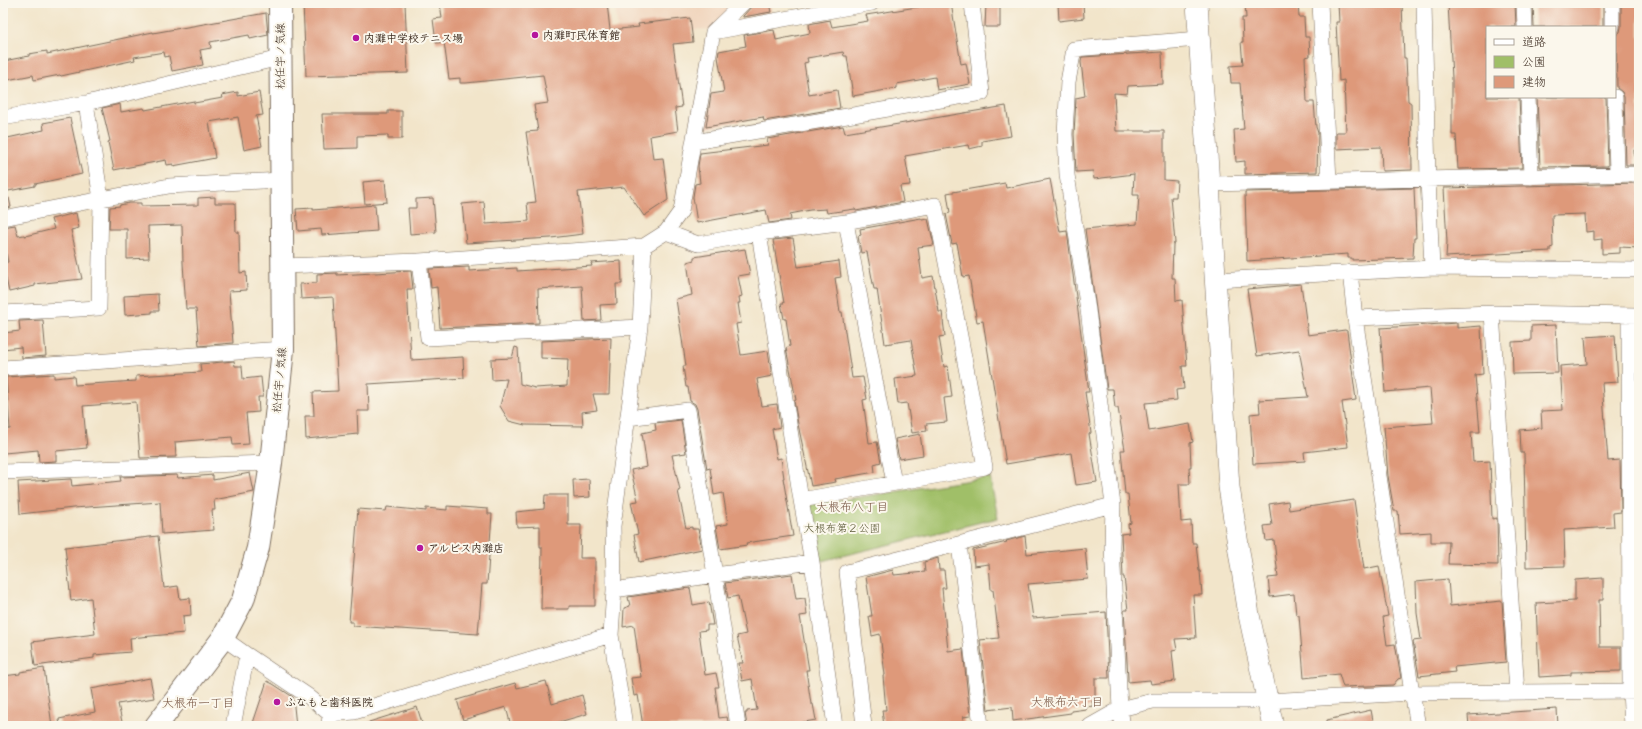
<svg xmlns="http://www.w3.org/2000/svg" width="1642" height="729" font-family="Sriracha,'Klee One',sans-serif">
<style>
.built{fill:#f1d5bd}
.green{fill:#a0bf67;stroke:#6e7442}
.building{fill:#de997a}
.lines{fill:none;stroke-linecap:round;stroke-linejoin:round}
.street-casing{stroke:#7b6b5a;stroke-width:16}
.secondary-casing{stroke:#7b6b5a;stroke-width:22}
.primary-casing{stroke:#7b6b5a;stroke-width:24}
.street{stroke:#fff;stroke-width:15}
.secondary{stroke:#fff;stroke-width:21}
.primary{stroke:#fff;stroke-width:22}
.poi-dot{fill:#b5179e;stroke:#fbf7ec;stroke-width:1.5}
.labels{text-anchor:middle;stroke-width:4;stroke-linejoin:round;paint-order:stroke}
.poi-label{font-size:11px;font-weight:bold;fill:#3b2a1e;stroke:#fbf7ec;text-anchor:start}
.street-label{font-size:11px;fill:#3b2a1e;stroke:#fbf7ec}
.park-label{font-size:11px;fill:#595734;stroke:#fbf7ec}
.neighbourhood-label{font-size:12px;fill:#74513e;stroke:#fbf7ec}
</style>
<rect width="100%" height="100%" fill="#fbf7ec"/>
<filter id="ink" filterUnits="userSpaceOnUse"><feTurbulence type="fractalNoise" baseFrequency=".025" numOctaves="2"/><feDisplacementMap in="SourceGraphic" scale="8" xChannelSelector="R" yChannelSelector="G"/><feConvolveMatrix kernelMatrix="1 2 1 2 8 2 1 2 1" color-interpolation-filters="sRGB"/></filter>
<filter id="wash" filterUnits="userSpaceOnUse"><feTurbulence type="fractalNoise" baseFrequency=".012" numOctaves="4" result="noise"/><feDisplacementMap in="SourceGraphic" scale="16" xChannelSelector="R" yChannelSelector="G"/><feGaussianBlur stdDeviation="0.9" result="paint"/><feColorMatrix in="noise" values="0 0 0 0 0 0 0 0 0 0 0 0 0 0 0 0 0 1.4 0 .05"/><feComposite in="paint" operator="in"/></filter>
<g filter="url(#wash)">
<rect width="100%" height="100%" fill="#f2e5ca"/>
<!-- built -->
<path class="built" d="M615,3h125l-26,26 -96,3z"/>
<!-- green -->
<path class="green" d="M990,477l8,41 -181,44 -8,-57z"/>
<g id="blocks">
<!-- building -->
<path class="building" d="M303,3h102l3,70 -102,3z
M440,3h167l3,27 29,-3 -1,-3 52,-6 3,24 -20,2 9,63 -7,1 3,23 -28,5 3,23 10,-1 5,42 -24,16 -20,-29 -46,5 5,42 -32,4 -85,5 -4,-39 22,-2 2,22 43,-3 -2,-18 9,-1 -10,-70 12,-1 -4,-26 14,-2 -5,-28 -77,8h-6v-5l-11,1 -5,-37 -8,1 -3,-24 9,-1z
M752,3h17l2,9 -28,5v-1l9,-10z
M929,3h22l10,61 5,-1 4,21 -33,6 -2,-13 -38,7v4l-44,8 -6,-40h-3l-1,-4 -36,6 1,4 -4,1 5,32 28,-5 3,18 -76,13 -1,-4 -57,10 5,-33 13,-2 -6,-35 1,-6 27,-5 -2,-11 30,-5 2,10 34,-7 -1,-9 21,-4 2,7 36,-6 -2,-6 64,-10z
M986,3h14v24h-15z
M1058,3h25l1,15 -25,3z
M1245,3h53l1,14h5l1,20h4l1,19 -5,1 2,45h7l2,25 2,6 -1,39 -72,2v-13l-9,1 -2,-32 10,-1 -4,-46h-9l-1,-17 13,-1 -2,-23h2l-1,-24h4z
M1338,3h64l2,55h2l2,43 3,2 1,67 -30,1 -1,-24 -45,2v-17h10l-2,-52 -5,1 -3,-59h3z
M1448,3h67l1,24h-29v70h32l3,71 -64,1 -2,-34h-4v-57z
M1533,3h70v24h-69z
M1621,3h18v146l-5,1 1,15h-9l-2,-68 -2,-5 -5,-4 -1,-53 4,-3 1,-5z
M266,13l2,22 -18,4 -1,-4 -39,7 1,6 -11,2 3,15 -31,6 -3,-15 -4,1 -1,-5 -30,5 1,3 -74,16 -1,-1 -26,5 -1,-5 -26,5 -3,-19 25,-5v-2l18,-3v3l106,-22v1z
M1162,52l1,32 -35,2 -1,8 -13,-1 2,38h48v49l13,1 -1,16h-5l4,46 -2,1 -1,34h3l1,23 6,-1 5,66h-5l2,23 -8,1 1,10 -32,3 4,28 41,-7 3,18 -3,1 1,24h-2l1,17h-11l2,38 10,-1 1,22h4l3,28h1l2,24h-9l3,43 -21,1 2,11 -5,1 3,30 -24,3 -1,-4 -22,2v-4l-4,-68h4l-4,-33h-1l-2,-43 8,-1 -1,-9 3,-1 -3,-29h-3l-4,-44h4l-7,-42h-3l-2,-19h-6l-22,-160 52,-5 2,-29h-6l1,-21 -40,5 -1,-8 -17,1 -2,-38 2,-36 9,-2 -4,-34 1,-5z
M238,92v4l21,-4 4,23 -7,1 6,30 -18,4 -6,-33 -29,5 6,36 -42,8v-2l-6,1 -1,-5 -52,10 -6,-28 2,-1 -8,-33 18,-4 1,8 23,-4 1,2 49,-9v2l29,-5 -1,-3z
M1537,97h69l2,69 -68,1z
M1006,106l5,30 -29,5v5l-13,3 -1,-4 -63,11 5,29 -10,1 3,16 -47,9 -1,-2 -28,4 -1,-4 -16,1 -20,4 1,6 -22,3 -3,-13 -69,13 -4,-26 2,-13 5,-1 -2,-17 2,-13 68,-8 -1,-6 76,-13 2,7z
M388,111h14v28h-14v-4l-31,1v12l-33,1 -2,-35h66z
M70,118l12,56 -47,10v2l-32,6v-53l41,-9 -1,-7z
M1050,179l10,53 7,-1 22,161h-4l6,41 -2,1 8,48 -21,3 -5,-32 -65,11 -23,-143 -6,1 -8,-46 -6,1 -6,-34 -5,1 -6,-30 4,-1 -3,-20 58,-10 1,5z
M385,180l2,22 -22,2 -2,-22z
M1639,183v65l-19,-1v6l-18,1v-15l-8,1v-9l-8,1 -1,-18 -33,1 1,32 -3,1v3l-104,6 1,-15 -3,-54z
M1414,188l2,50h-2l-1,20 -61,2v-2h-4v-4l-101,7 -2,-69z
M215,197v6h20l1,29h3l1,41 6,-1 1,18 -18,1 4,52 -34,3 -3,-37h-10l-3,-46 -1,-38 -34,1 1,32 -22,1v-30h-18l1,-22 10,-1v-1l9,-2h12v3l57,-1v-7z
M9,198l2,9 -8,2v-10z
M433,198l3,34 -26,2 -2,-26h8v-9z
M375,205l2,26 -55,4 -1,-6 -23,2 -2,-22 17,-1v2z
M76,213l3,15 -8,2 11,49 -47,5v2l-26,6 -6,-27v-2l5,-1 -5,-23v-12l12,-2 3,11 6,-1 1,1 29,-7 -3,-10z
M921,218l1,2 6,-1 6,26 -16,2 4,31 11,-2 6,36h3l3,24 -6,1 5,30 4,-1 4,31 -8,1 3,24 -21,2 1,7 -15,2 -5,-30 -9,1 -3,-25 22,-3 -6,-36 -26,4 -8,-55h-3l-7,-37 -6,1 -3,-17 3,-1 -1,-6z
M793,238l5,29 41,-6 2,16 -6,1 5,34h2l10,66 11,-1 4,22 -4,1 6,43 8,-1 4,20 -7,2 1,8 -40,7 1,3 -25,4 -13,-62 -4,-23 2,-1 -10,-52 4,-2 -4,-27h-2l-3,-16h3l-11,-63z
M745,249l5,25 -12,2 4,20 -3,1 1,6h-2l3,20 -5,1 5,31 27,-4 4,25 -15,3 5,27 15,-2 3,23 -8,2 5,30 4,-1 3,20h-1l10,58 -47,7 1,2 -27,4 -4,-23 12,-2 -5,-31 -9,2 -4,-27 -3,1 -10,-60 -2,-5 -5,-3 -2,-14h-2l-3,-21h3l-10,-67 16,-4 -5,-33 7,-2v-3z
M621,261l1,23h-6l1,20 -17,1 1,15 -17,1 -2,-35 -44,3 1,34 -99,5 -3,-41 -6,1 -2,-19 40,-2v4l48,-3v3l75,-5 -1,-3z
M411,271l2,18h-6l4,71 52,-3 1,21 -96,6 1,27h-12l1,23 -52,5 -1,-23h9l-1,-24 25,-1 -5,-94 -32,2 -1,-15 17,-1v-9l20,-1v2z
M1301,284l7,51 37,-5 2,1 9,69 -14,2 6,45 -44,5 1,9 -52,3 -3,-50 10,-1 -1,-13 49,-3 -9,-47 -42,6 -10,-67z
M158,294l1,17h-7v2l-27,2 -1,-19z
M43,320l3,36 -24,2 -1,-11 -18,2v-16l17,-2 -1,-10z
M1457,323v5l24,-2 2,48 -8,1 5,57h-9l2,30 17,-1 2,58 5,-1 1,47 -50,-1 1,-22h-18v-10l-31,2 -2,-23h-4l-6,-35 -4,-49 49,-4 -3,-35 -45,4 -5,-64z
M1556,325l2,48 -45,1 -1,-32 19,-1v-15z
M1615,335l3,47 -16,1 6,78 12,-1 1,52 -8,1 1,14 -50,3 1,36 -39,1 -2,-114h-3l-1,-23 22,-2 -1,-17 22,-1 -3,-44 27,-2 -2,-27z
M611,338l-2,56h-16l4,16 -15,2 1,14 -58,-1 -16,-4 -9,-15 7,-27 -15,1 -1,-21 21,-1 3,-11 3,1 2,36 15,4 32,-2 1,-27 -27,-1v-17z
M234,361l1,5h7l1,13 18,-2 2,20h-5l1,15 -13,1 3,31 -16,1 -1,-8 -57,5 1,15 -36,1 -4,-56 -53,4 4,42 -31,3v10l-17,1 -1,-12 -34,3 -1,-23 7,-1 -4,-52 48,-3v4l20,-2 1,9 61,-4v-5l65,-4 -1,-8z
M681,420l5,33 -14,2 8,35 -2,1 8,37 6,-1v2h6l4,20 -63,13 -5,-27 4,-1 -7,-32 7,-1 -7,-31 16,-3 -5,-34 14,-3 -1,-7z
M920,434l3,21 -24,4 -4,-20z
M250,473l4,19 -40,8 1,10h-3l2,20 -52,4 -2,-32 -87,6 -53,6 -2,-32 53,-3 1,7 49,-5 -1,-4 57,-2 1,3 35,-3v5z
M589,479l1,18 -16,1 -1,-18z
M545,495h23v30h13l-1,33h15v48h-26v3h-28l1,-62h-2v-21l-23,1 -1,-15 28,-3z
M1354,500l10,69 15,-3 9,50 -5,1 4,28 8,-1 6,34 -3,1 -5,6 -50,2 -4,-13 -35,4 -5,-63h-3l-2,-21 -24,3 -2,-19 10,-1 -4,-37 -8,1 -2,-15 8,-1 -3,-21 19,-3 1,9z
M447,506l41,3v5h4l-5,70h-5l-4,50 -125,-8v-4h-4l9,-113 28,2 1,-4 39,4v-3l21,2z
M158,536l6,52 14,-2 2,13 10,-1 1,17 -8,1 1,17 -54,5 1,14 -37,3v3l-59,8 -3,-24 63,-8 -4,-36 -20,3 -6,-54z
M1025,536l2,18 58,-6 3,31 -60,5 5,34 73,-6 3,66h-14v22l-3,1 1,5 -7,1v2l-15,2v2l-58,8 -1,-14 -24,3 -8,-70 19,-2 -6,-48h-2l-2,-26 -15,2 -1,-16 34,-8 -1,-1z
M938,558l1,12h5l2,18h-4l6,63 15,-2 7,67 -7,1 1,9h-80l-2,-16h4l-3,-34 2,-1 -5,-41 -8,2 -3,-20h3l-6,-39 27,-7 1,5 31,-3 -1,-10z
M792,574l4,25 9,-1 2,17 -7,1 9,54h-3l5,34h2l3,16 -35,6h-34l-2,-13h2v-2l10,-1 -5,-31 -10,2 -3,-18h4l-6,-27 9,-2 -8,-38 -10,2 -3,-15z
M1603,578v22h-4l1,47h21v24l-50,1v3l-32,2 -3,-74 39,-2v-21z
M1448,579l2,27 52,-5 4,61 -52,5 1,5 -36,4 -6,-35 8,-1 -4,-27 -1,-31z
M690,588l3,17 16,-3 4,23h-6v5l-8,1 6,44 11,-2 3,14h-4l4,31 8,-1 2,9h-86l-5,-31 -4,1 -3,-18 10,-1 -7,-52 -11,2 1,-19 6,-2 -2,-9z
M44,668l8,58h-49v-50l17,-2v-2z
M150,678l4,20 -36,6 5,22h-63l-1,-7 36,-7 -4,-23z
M267,681l6,3 20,13 3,29h-44z
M546,681l6,23 30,-9 5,19 -42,12h-34l-5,-19 -43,13 -6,-20 58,-17 2,5z
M417,707l6,19h-54v-4z
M1557,709l1,17h-89l-1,-11z
M1371,710l3,16h-47v-6z"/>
</g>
</g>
<g filter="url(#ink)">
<use href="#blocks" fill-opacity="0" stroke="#7b6b5a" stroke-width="1"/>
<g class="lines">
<defs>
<path id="street" d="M1320,3l9,178
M1424,3l4,176 4,89
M1524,3l1,24
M1612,3v24
M713,32l159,-29
M1528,97l3,80
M1615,97l2,77
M3,118l83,-15 194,-45
M694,142l288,-49 -10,-90
M1209,184l430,-10
M3,218l166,-32 112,-6
M846,222l48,261
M666,232l32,12 61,-11 42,267 11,62
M759,233l87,-11 89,-17 50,262 -184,33
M419,261l9,77 212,-11
M283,266l136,-5 225,-15 22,-14 15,-21 32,-179 30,-29
M1350,272l5,46 137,-5 146,2
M1216,280l216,-12 207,2
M3,313l96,-5 2,-109 -15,-96
M1492,313l25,379
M1629,316l1,375 2,35
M1355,318l57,375 6,33
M3,368l280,-19
M628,418l60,-8 27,165 23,151
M3,472l268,-9
M1113,505l-1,42 8,162 3,17
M959,544l22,182
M614,590l101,-15 97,-13 23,164
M223,638l24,17 -14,71
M247,655l61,41 22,18 -1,12
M330,714l24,-2 257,-77
M625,726l-14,-91 3,-45 -1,-64 27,-199 4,-81
M864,726l-17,-154 266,-67 -25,-195 -21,-135 -2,-41 3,-52 6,-33 125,-10
M1090,726l30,-17 33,-8h114l145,-8 227,-2"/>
<path id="secondary" d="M1197,3l32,484 20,128 24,111"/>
<path id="primary" d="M156,726l67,-88 20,-38 15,-52 13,-85 12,-114 -3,-346"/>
</defs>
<!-- street casing -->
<use href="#street" class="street-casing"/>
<!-- secondary casing -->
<use href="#secondary" class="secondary-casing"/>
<!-- primary casing -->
<use href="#primary" class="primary-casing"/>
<!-- street -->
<use href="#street" class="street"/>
<!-- secondary -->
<use href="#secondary" class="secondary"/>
<!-- primary -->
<use href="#primary" class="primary"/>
</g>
</g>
<!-- markers -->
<g class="poi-dot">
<circle cx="535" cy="35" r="4"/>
<circle cx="356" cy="38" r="4"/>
<circle cx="420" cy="548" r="4"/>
<circle cx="277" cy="702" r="4"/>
</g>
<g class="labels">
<!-- poi labels -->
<g class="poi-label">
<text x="543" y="39">内灘町民体育館</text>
<text x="364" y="42">内灘中学校テニス場</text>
<text x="428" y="552">アルビス内灘店</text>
<text x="285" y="706">ふなもと歯科医院</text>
</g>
<!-- street labels -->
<g class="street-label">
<text transform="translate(280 56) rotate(-90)" y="4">松任宇ノ気線</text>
<text transform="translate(279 380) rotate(-85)" y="4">松任宇ノ気線</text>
</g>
<!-- park labels -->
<g class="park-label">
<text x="842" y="532">大根布第２公園</text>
</g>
<!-- neighbourhood labels -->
<g class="neighbourhood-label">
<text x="852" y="511">大根布八丁目</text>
<text x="1067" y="706">大根布六丁目</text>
<text x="198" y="707">大根布一丁目</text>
</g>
</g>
<!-- margin -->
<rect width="1642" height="729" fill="none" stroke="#fbf7ec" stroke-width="16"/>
<!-- legend -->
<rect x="1486" y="26" width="130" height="72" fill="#fbf7ec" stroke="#aea59a"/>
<rect x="1494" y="39" width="20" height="6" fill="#ffffff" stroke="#aea59a"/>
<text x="1522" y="46" font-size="12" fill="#3b2a1e">道路</text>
<rect x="1494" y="56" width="20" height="12" fill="#a0bf67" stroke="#aea59a"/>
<text x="1522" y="66" font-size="12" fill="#3b2a1e">公園</text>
<rect x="1494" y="76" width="20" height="12" fill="#de997a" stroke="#aea59a"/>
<text x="1522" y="86" font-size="12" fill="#3b2a1e">建物</text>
</svg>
